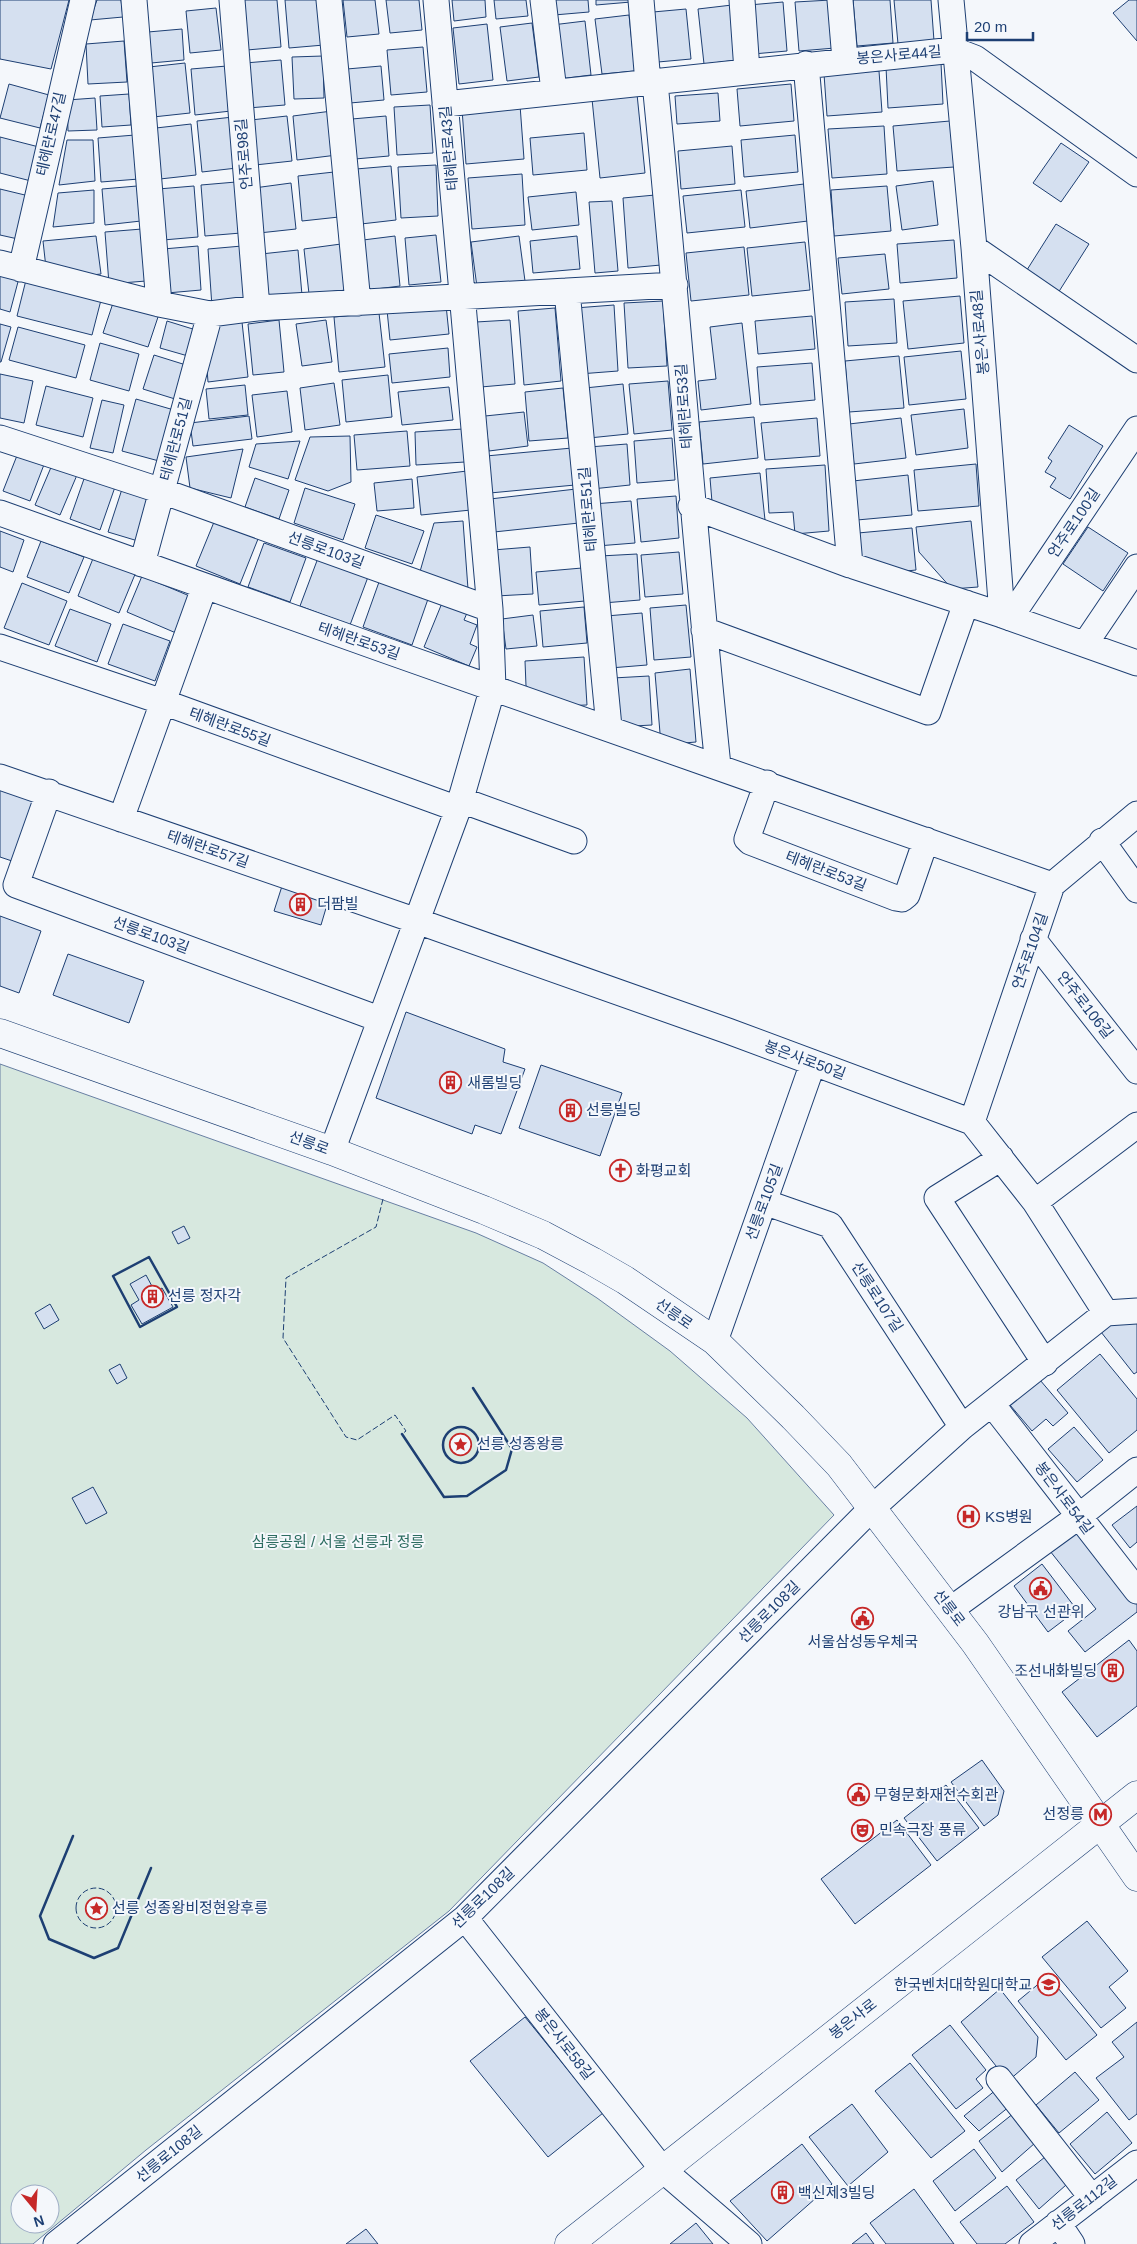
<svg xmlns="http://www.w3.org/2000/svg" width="1137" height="2244" font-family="Arial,'Noto Sans KR',sans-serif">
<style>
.green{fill:#d7e8df;stroke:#687fa3;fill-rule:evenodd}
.building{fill:#d5e0f0;stroke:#1d3f73}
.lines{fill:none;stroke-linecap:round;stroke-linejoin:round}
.minor-casing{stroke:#1d3f73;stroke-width:27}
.major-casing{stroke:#1d3f73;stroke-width:29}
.minor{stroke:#f4f7fb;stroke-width:25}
.major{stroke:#f4f7fb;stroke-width:28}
.fence{stroke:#1d3f73;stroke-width:1;stroke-dasharray:6 2.5;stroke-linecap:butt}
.wall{stroke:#1d3f73;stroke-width:2.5}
.labels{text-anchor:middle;stroke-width:4;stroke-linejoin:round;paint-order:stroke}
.street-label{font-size:15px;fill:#1d3f73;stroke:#f4f7fb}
.poi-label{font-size:15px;fill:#1d3f73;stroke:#f4f7fb;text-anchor:start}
.park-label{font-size:15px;fill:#2c6c60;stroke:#f4f7fb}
</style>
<rect width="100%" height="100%" fill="#f4f7fb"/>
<!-- green -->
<path class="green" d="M0,1064l476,169 67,30 54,35 73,53 77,67 87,97 -385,396 -303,239 -113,94h-33zM20,2194h30v30h-30z"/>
<!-- building -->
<path class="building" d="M0,0h69l-18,69 -51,-10z
M97,0h24l2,17 -33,3z
M242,0h35l4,47 -34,3z
M285,0h35l4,45 -35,3z
M343,0h32l4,34 -32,3z
M386,0h33l3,30 -32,3z
M452,0h33l1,17 -32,4z
M494,0h32l2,16 -32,3z
M553,0h35l1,12 -35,3z
M596,0h35v2l-35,3z
M831,0l4,48 -36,3 -4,-49z
M853,0h37l3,43 -36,3z
M894,0h37l3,41 -36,3z
M1129,0h8v41l-24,-28z
M783,2l4,49 -34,3 -4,-49z
M732,5l6,55 -34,4 -6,-55z
M216,8l5,42 -31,3 -4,-42z
M686,9l5,50 -33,3 -5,-50z
M629,15l6,56 -33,3 -7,-55z
M585,21l6,54 -32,4 -7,-54z
M532,23l7,54 -32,4 -7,-54z
M487,24l6,56 -34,4 -6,-56z
M182,29l2,31 -33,3 -3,-31z
M124,41l3,41 -39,2 -2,-40z
M423,47l4,45 -36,3 -4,-45z
M323,56l1,42 -30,1 -2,-42z
M281,60l4,45 -37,3 -3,-45z
M185,63l5,50 -37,4 -4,-50z
M941,63l2,41 -55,4 -2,-41z
M227,66l4,45 -36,4 -4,-46z
M381,66l3,34 -34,3 -3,-34z
M879,71l3,41 -55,4 -3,-42z
M9,84l40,11 -9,33 -40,-10z
M791,84l3,37 -54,5 -3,-37z
M718,93l2,28 -43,3 -2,-28z
M129,94l2,31 -29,2 -2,-31z
M637,94l8,79 -45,5 -8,-79z
M95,98l2,32 -29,1 -1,-31z
M430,105l3,48 -36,2 -3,-48z
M520,105l4,54 -58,5 -4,-55z
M332,111l5,44 -40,5 -4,-44z
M287,116l5,45 -37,4 -4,-45z
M386,116l3,40 -34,3 -3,-40z
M233,117l4,51 -35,4 -5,-51z
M950,121l4,46 -57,4 -4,-45z
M191,124l5,51 -36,4 -4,-51z
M884,126l3,48 -55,4 -4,-49z
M584,133l3,37 -54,5 -3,-37z
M135,135l4,44 -38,3 -3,-44z
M795,135l3,37 -54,5 -3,-37z
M0,137l39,10 -8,34 -31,-8z
M67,140h26l2,41 -36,4z
M1061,143l28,19 -28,40 -28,-19z
M732,146l3,38 -54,5 -3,-38z
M436,165l2,51 -37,2 -3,-51z
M391,166l5,54 -35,4 -5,-55z
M334,172l5,45 -37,4 -4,-45z
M522,174l3,51 -53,4 -4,-51z
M933,181l5,44 -36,5 -6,-44z
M236,182l5,51 -36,3 -4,-51z
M291,183l5,46 -37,4 -5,-45z
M804,184l4,37 -58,7 -4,-37z
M137,186l4,35 -36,4 -3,-36z
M194,186l4,51 -35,3 -5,-51z
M887,186l4,45 -57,5 -3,-46z
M0,189l29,7 -11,43 -18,-4z
M94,190v33l-41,4 5,-34z
M741,190l4,37 -58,6 -4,-37z
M576,192l3,33 -47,5 -4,-33z
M655,195l6,70 -33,3 -5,-70z
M612,201l6,70 -23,2 -6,-71z
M1056,224l33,20 -31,49 -33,-20z
M142,229l4,52 -37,3 -4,-52z
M436,235l5,47 -32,3 -4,-47z
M96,236l5,38 -18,2 -37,-8 -3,-27z
M395,236l5,50 -32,4 -5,-50z
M519,236l6,45 -48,6 -6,-45z
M577,236l3,33 -47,4 -3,-32z
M954,240l3,38 -57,5 -3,-39z
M805,242l5,48 -58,6 -5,-48z
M341,244l5,46 -37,4 -5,-45z
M198,246l3,44 -34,3 -4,-44z
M242,246l4,58 -34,3 -4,-58z
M744,247l5,48 -58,6 -5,-48z
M298,250l4,45 -36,4 -5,-45z
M885,254l4,35 -47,5 -4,-36z
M0,273l19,5 -9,34 -10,-3z
M26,280l75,20 -9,35 -75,-19z
M960,296l4,47 -56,6 -5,-48z
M894,299l3,44 -49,3 -3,-44z
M114,300l45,14 -11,33 -45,-14z
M663,301l4,65 -39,2 -4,-65z
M446,305l3,29 -59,6 -3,-30z
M614,305l4,66 -39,3 -4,-66z
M555,308l6,73 -37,4 -6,-74z
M379,313l6,54 -46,5 -5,-55z
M812,316l3,33 -57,5 -3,-33z
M279,320l5,52 -31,3 -5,-51z
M326,320l6,42 -30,4 -6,-42z
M510,320l5,64 -34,3 -5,-65z
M167,321l29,9 -8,26 -28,-8z
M242,322l6,55 -40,5 -1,-13 13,-45z
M742,323l9,81 -50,6 -3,-29 18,-2 -6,-52z
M0,324l11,3 -10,35h-1z
M18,327l67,18 -9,33 -67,-18z
M100,343l39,11 -10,37 -39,-11z
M448,348l2,29 -58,6 -3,-29z
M961,351l5,48 -57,6 -5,-48z
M154,355l32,10 -11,34 -32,-10z
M899,356l5,52 -55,4 -4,-51z
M812,363l3,37 -55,5 -3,-38z
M0,374l33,7 -9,42 -24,-5z
M388,375l4,42 -46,5 -4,-42z
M668,381l4,49 -38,4 -5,-50z
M334,383l6,42 -35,5 -5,-42z
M623,384l5,50 -39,4 -4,-50z
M245,385l3,30 -39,4 -3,-30z
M46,386l47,12 -10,39 -47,-12z
M449,387l4,33 -51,5 -4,-33z
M563,388l5,50 -39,3 -4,-49z
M287,391l5,41 -35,5 -5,-42z
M136,399l38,11 -15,51 -37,-10z
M102,400l22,5 -11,48 -23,-5z
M964,409l4,39 -52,7 -5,-40z
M524,412l4,34 -39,5 -4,-35z
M249,416l3,23 -59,7 -3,-23z
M754,417l4,41 -55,6 -4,-42z
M817,418l3,38 -55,4 -4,-37z
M901,418l5,40 -52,6 -5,-40z
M1069,425l34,21 -33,53 -20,-12 6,-9 -11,-6 7,-11 -4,-3z
M463,429l2,33 -49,3 -1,-33z
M407,431l3,35 -53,4 -3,-35z
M350,436l1,46 -23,9 -33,-11 15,-43z
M672,438l3,42 -38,3 -3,-42z
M300,441l-12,38 -39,-12 7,-23z
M627,444l3,41 -38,4 -3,-42z
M572,448l3,37 -85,8 -4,-37z
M243,449l-12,49 -41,-10 -4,-31z
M18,453l27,9 -15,39 -27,-10z
M976,464l3,42 -61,5 -4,-41z
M52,465l25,10 -17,40 -25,-10z
M825,465l4,66 -34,3 -2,-22 -24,1 -3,-44z
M467,471l4,39 -50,5 -4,-38z
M760,473l5,47 -53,-18 -2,-24z
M908,475l4,40 -55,5 -4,-39z
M85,476l30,11 -15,43 -30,-11z
M255,478l34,12 -10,29 -34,-12z
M412,479l2,29 -37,3 -3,-28z
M123,486l30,10 -15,45 -30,-9z
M305,488l50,16 -12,36 -49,-17z
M576,489l3,34 -85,9 -4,-33z
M676,496l3,42 -38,4 -4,-43z
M631,501l4,42 -38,3 -4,-42z
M376,515l48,16 -12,33 -47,-16z
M463,521l5,68 -49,-14 15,-52z
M971,521l7,66 -26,2 -33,-37 -3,-25z
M214,522l44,17 -18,45 -44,-18z
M1088,527l40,26 -25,38 -40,-27z
M912,528l4,42 -29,3 -26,-15 -3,-25z
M0,531l24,9 -11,32 -13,-5z
M41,541l43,16 -15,36 -42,-16z
M264,543l42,15 -16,44 -42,-15z
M530,547l3,47 -37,2 -3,-46z
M679,552l4,42 -38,3 -4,-42z
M637,554l3,46 -37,3 -3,-47z
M94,556l42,16 -17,41 -41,-17z
M318,558l50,19 -18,48 -50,-19z
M582,568l3,33 -46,4 -3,-33z
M142,576l50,21 -16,36 -49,-21z
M379,582l49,17 -16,46 -49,-18z
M22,583l45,18 -18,44 -45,-17z
M442,603l25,10 -3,7 13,5 -7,19 7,3 -8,19 -45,-19z
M686,605l5,52 -37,3 -4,-52z
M584,607l3,36 -44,4 -3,-36z
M70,609l41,15 -14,38 -42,-16z
M642,613l5,52 -37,3 -4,-52z
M533,615l4,31 -31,3 -4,-30z
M123,624l47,17 -15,40 -47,-17z
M584,657l3,48 -30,1 -31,-20 -1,-25z
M690,669l6,73 -35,3 -6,-72z
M649,676l3,49 -36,2 -3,-49z
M0,789l36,12 -21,61 -15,-5z
M283,883l46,15 -8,27 -47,-14z
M0,916l41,15 -22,62 -19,-7z
M68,954l76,27 -15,42 -76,-28z
M406,1012l99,37 -2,13 22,7 -24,65 -26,-9 -3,9 -96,-36z
M541,1065l81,28 -22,63 -81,-28z
M184,1226l6,12 -12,6 -6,-12z
M146,1275l9,17 7,-4 11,19 -31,17 -11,-19 8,-5 -9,-16z
M50,1304l9,16 -15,9 -9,-16z
M1137,1319v53l-3,2 -33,-42 13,-11z
M1100,1354l37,45v31l-28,23 -52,-63z
M120,1364l7,14 -10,6 -8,-14z
M1040,1380l28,33 -15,13 -7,-7 -14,12 -22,-26z
M1074,1427l29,33 -26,22 -29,-33z
M93,1487l14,26 -21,11 -14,-26z
M1137,1506v36l-7,6 -18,-23z
M1079,1529l58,74v9l-52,40 -17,-21 28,-22 -46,-58z
M1042,1564l35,46 -29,22 -34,-46z
M1129,1640l8,11v55l-40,31 -35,-45z
M982,1760l22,31 -6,24 -14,11 -33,-44z
M946,1785l33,43 -42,33 -33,-43z
M897,1820l34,45 -76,59 -34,-45z
M1087,1921l41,50 -19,16 17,21 -25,20 -59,-71z
M1048,1976l49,59 -31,25 -48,-59z
M1000,1989l38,48 -2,20 -28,24 -47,-59z
M525,2017l78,96 -55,44 -78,-96z
M1137,2022v92l-8,6 -33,-42 28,-21 -12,-15z
M950,2025l36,45 -10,9 7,9 -27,21 -44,-54z
M910,2063l55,68 -34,27 -56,-67z
M1075,2072l24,28 -40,33 -23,-28z
M997,2089l13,17 -31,25 -15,-15z
M852,2104l36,48 -40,34 -39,-49z
M1107,2112l25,31 -37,31 -25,-30z
M1014,2113l21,30 -33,29 -23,-31z
M802,2144l30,40 -65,57 -37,-40z
M974,2149l22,29 -41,33 -22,-30z
M1045,2157l21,28 -27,24 -23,-29z
M1007,2186l27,36 -29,22h-28l-17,-22z
M914,2189l40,55h-68l-16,-21z
M696,2223l17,21h-43z
M366,2229l12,15h-32z
M866,2233l8,11h-22z"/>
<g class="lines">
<defs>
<path id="minor" d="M134,0l25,304
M232,0l25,308
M329,0l29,303
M543,0l11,91
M641,0l7,83
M742,0l5,71
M840,0l5,60
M951,0l23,248 28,367
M806,64l44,501
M655,83c23,227 39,455 63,683
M445,104l509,-54 21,8 162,116
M974,248l163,112
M0,263l159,41 51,10 47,-6 418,-23
M21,269l62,-269
M567,291l42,436
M0,438l162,53 328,118
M691,506l159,59 152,50 135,48
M0,513c350,126 701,248 1052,372
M142,564l68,-250
M1010,618l127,-189
M704,630l224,82 38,-109
M1085,644l52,-77
M0,647l163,55 295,107
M0,777l417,144 311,110 244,91 63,80 71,111
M767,783l-20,56 3,3 146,56 6,1 5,-4 19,-55
M49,792l-33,93 363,134
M461,800l113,41
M121,819l83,-231
M1102,841l35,49
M1033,939l104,132
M972,1122l80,-237 85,-71
M332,1151l126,-342 35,-122 -3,-78 -54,-609
M1001,1158l-64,40 108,165
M764,1202l66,23 132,202
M1035,1202l102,-77
M715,1341l98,-278
M992,1404l145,187
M950,1610l128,-93 59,-47
M465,1918l198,252 86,74
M999,2079l93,119
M1058,2223l14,21
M56,2244l409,-326 406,-409 91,-82 144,-114 31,-2
M1032,2244l105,-81"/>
<path id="major" d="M0,1033l332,118 152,59 59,25 49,26 33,19 90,61 78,76 46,48 136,178 162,234
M569,2244l568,-449"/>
</defs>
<!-- minor casing -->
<use href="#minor" class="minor-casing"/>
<!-- major casing -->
<use href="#major" class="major-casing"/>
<!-- minor -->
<use href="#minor" class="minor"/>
<!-- major -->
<use href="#major" class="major"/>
<!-- fence -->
<path class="fence" d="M383,1199l-7,28 -90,51 -3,60 63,99 11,3 38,-25 11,16 -4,3
M76 1908a20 20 0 1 1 40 0a20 20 0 1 1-40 0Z"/>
<!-- wall -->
<path class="wall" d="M149,1257l28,50 -37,20 -27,-51z
M443 1445a18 18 0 1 1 36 0a18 18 0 1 1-36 0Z
M402,1434l42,63 23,-1 39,-26 6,-21 -39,-61
M73,1836l-33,80 9,23 45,19 24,-10 33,-80"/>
</g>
<!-- icons -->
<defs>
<symbol id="building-ring" viewBox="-11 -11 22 22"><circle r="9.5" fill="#f4f7fb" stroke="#c62828" stroke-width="1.5"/><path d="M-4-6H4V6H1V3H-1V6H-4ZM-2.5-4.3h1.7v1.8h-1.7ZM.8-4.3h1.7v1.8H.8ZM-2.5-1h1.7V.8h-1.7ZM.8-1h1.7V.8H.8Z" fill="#c62828"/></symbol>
<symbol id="church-ring" viewBox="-11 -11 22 22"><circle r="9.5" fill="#f4f7fb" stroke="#c62828" stroke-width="1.5"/><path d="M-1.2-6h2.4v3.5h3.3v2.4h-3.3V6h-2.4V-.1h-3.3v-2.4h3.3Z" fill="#c62828"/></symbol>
<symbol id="sight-ring" viewBox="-11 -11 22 22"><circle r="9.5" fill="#f4f7fb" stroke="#c62828" stroke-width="1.5"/><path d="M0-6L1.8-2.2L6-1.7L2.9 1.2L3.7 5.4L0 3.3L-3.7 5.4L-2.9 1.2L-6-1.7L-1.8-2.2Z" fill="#c62828"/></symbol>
<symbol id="hospital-ring" viewBox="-11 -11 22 22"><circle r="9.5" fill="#f4f7fb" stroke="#c62828" stroke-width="1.5"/><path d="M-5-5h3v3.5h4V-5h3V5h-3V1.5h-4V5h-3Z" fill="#c62828"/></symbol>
<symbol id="civic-ring" viewBox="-11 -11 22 22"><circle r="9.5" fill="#f4f7fb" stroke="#c62828" stroke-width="1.5"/><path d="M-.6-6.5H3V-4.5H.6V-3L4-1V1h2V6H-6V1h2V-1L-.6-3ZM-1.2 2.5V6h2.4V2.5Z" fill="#c62828"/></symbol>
<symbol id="metro-ring" viewBox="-11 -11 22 22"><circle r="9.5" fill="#f4f7fb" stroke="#c62828" stroke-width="1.5"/><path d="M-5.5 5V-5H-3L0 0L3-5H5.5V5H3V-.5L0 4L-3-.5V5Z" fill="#c62828"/></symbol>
<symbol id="theatre-ring" viewBox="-11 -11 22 22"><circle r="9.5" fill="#f4f7fb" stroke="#c62828" stroke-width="1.5"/><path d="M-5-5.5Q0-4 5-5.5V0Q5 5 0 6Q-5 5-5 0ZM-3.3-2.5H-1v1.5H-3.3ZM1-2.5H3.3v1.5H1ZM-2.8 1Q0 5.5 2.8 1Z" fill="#c62828"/></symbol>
<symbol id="university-ring" viewBox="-11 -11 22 22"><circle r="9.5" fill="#f4f7fb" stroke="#c62828" stroke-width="1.5"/><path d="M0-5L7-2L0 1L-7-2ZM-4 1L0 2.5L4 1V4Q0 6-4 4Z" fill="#c62828"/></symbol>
</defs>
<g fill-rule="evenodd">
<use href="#building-ring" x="288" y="892" width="25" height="25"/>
<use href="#building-ring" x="438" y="1070" width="25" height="25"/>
<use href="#building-ring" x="558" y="1098" width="25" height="25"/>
<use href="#church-ring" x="608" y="1158" width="25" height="25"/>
<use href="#building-ring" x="140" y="1284" width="25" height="25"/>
<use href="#sight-ring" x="448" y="1432" width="25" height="25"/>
<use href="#hospital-ring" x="956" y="1504" width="25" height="25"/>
<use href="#civic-ring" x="1028" y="1576" width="25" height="25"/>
<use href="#civic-ring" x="850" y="1606" width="25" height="25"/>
<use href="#building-ring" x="1100" y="1658" width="25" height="25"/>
<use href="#civic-ring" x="846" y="1782" width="25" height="25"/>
<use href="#metro-ring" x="1088" y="1802" width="25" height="25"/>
<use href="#theatre-ring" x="850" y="1818" width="25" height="25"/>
<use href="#sight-ring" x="84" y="1896" width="25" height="25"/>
<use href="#university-ring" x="1036" y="1972" width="25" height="25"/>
<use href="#building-ring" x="770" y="2180" width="25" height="25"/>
</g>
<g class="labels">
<!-- street labels -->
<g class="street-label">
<text transform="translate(899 55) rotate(-5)" y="5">봉은사로44길</text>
<text transform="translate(51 134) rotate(-77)" y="5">테헤란로47길</text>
<text transform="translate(449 148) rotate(-95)" y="5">테헤란로43길</text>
<text transform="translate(244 154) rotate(-95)" y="5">언주로98길</text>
<text transform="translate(980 332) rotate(-95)" y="5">봉은사로48길</text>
<text transform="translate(684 406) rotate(-94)" y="5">테헤란로53길</text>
<text transform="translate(176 439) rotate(-75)" y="5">테헤란로51길</text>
<text transform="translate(588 509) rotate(-95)" y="5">테헤란로51길</text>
<text transform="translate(1074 523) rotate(-56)" y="5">언주로100길</text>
<text transform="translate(326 550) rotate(20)" y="5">선릉로103길</text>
<text transform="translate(359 641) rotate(19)" y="5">테헤란로53길</text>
<text transform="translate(230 727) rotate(20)" y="5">테헤란로55길</text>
<text transform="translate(208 849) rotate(19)" y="5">테헤란로57길</text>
<text transform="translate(826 871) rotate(21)" y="5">테헤란로53길</text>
<text transform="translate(151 935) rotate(20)" y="5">선릉로103길</text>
<text transform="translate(1030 951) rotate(-71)" y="5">언주로104길</text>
<text transform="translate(1085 1005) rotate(52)" y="5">언주로106길</text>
<text transform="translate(805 1060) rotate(20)" y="5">봉은사로50길</text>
<text transform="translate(309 1143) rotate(20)" y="5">선릉로</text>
<text transform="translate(764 1202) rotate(-70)" y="5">선릉로105길</text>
<text transform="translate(877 1297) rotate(57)" y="5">선릉로107길</text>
<text transform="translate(674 1314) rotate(35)" y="5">선릉로</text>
<text transform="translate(1064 1498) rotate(53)" y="5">봉은사로54길</text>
<text transform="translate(949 1608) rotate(53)" y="5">선릉로</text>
<text transform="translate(769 1612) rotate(-45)" y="5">선릉로108길</text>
<text transform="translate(483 1898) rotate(-44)" y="5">선릉로108길</text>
<text transform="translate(853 2019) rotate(-38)" y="5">봉은사로</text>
<text transform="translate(564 2044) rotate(52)" y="5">봉은사로58길</text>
<text transform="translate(169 2154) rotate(-39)" y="5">선릉로108길</text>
<text transform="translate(1084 2203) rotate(-38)" y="5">선릉로112길</text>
</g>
<!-- poi labels -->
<g class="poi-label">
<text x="317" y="909">더팜빌</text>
<text x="467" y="1088">새롬빌딩</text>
<text x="586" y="1115">선릉빌딩</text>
<text x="636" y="1176">화평교회</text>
<text x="168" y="1301">선릉 정자각</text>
<text x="477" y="1449">선릉 성종왕릉</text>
<text x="985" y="1522">KS병원</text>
<text x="1041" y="1617" text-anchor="middle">강남구 선관위</text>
<text x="863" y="1647" text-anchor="middle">서울삼성동우체국</text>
<text x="1097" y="1676" text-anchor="end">조선내화빌딩</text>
<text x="874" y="1800">무형문화재전수회관</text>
<text x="1084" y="1819" text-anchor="end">선정릉</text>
<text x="879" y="1835">민속극장 풍류</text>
<text x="112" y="1913">선릉 성종왕비정현왕후릉</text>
<text x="1032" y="1990" text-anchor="end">한국벤처대학원대학교</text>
<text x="798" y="2198">백신제3빌딩</text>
</g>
<!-- park labels -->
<g class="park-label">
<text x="338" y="1547">삼릉공원 / 서울 선릉과 정릉</text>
</g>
</g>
<!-- north arrow -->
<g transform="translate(35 2209) rotate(162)"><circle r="24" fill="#f4f7fb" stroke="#9eadc5"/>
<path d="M0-4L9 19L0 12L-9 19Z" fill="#c62828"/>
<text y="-8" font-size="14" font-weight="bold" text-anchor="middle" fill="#1d3f73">N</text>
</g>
<!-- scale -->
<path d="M967 32v8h66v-8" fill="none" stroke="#1d3f73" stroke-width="2.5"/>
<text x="974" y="32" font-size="15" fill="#1d3f73" stroke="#f4f7fb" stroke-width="4" paint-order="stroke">20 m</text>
</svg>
